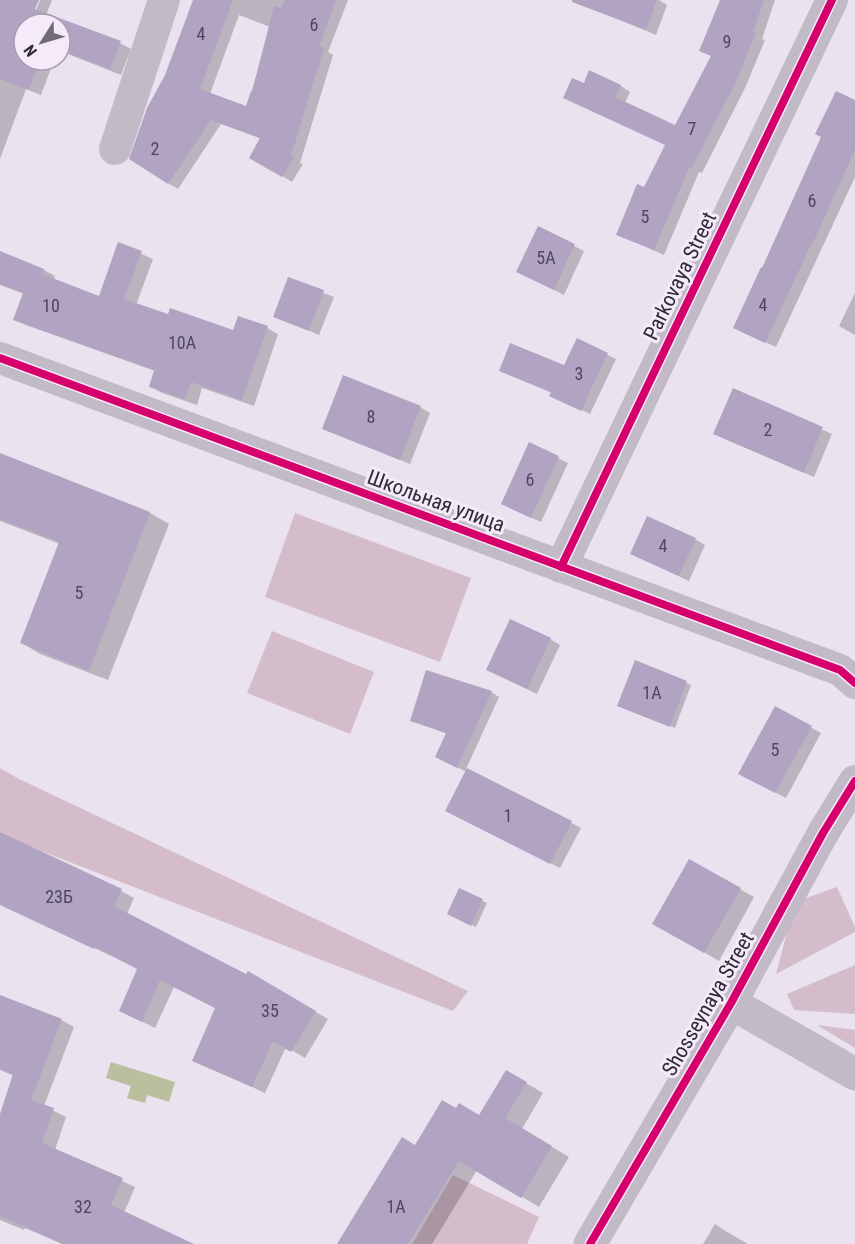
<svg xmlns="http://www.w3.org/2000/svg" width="855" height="1244" font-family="'Roboto Condensed',sans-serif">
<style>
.green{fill:#d5bccb}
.water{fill:#bac09e}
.shadow{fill:#0003;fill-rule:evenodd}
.building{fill:#b1a3c2}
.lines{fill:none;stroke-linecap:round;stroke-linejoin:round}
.minor{stroke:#c2bbc7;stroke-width:32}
.tertiary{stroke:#c2bbc7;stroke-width:33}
.cycleway-casing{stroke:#f5eafa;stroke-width:11}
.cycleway{stroke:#d6006c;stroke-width:8}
.labels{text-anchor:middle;stroke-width:6;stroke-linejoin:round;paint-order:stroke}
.number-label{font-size:18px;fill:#50485a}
.street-label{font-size:21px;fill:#302938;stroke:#f5eafa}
</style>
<rect width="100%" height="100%" fill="#eae2ee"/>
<!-- green -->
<path class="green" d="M295,513l176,65 -31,84 -175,-65z
M272,631l102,41 -24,62 -103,-41z
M0,768l19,11 449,212 -15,20 -453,-176z
M837,887l18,40v5l-79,42 19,-72z
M855,965v49l-61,-4 -7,-16z
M817,1025l38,5v18z
M453,1175l86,42 -12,27h-115z"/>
<!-- water -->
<path class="water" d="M111,1062l64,20 -6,20 -22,-7 -2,8 -18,-5 4,-12 -25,-8z"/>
<!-- shadow -->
<path class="shadow" d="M0,0h37l-6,15 3,1 6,-16h12l-6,15 74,28 11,6 -10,26 -61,-24v-27h-36v36h30l-13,35 -15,-6 -26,70z
M195,0h153l-20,52 5,3 -33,108 3,1 -11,18 -41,-25 11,-18 -41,-15 -43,65 -10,-6 -2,-107zM239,15l31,12 -23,81 -37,-14z
M609,0h50l8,5 -11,30 -52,-22z
M721,0h54l-13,39 3,1 -20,48 -43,85 -3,-1 -35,83 -47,-21 27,-45 23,-44 -83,-60 6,-13 31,14 9,6 -5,11 51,24 36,-70z
M855,102v75l-79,170 -31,-14 78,-196z
M538,228l46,23 -20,44 -36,-18z
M119,244l34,15 -17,46 33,11 65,16 33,-4 11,6 -24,72 -52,-18 -5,17 -35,-12 -12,-7 5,-15 -129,-46 -11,-6 9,-25 -24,-9v-32l44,17 11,6 -1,4 46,18z
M289,279l45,18 -15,38 -44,-19z
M855,293v42l-16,-9z
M577,340l39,19 -26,55 -30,-14 -8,-7 -51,-22 64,-5z
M734,390l98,44 -18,43 -89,-38z
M420,407l10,6 -20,51 -86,-35z
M529,444l39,19 -27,59 -29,-13z
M0,454l150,59 19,11 -61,156 -68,-26 -18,-11 38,-99 -60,-23z
M695,539l10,6 -16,36 -58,-27z
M550,639l10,6 -23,49 -49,-24z
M636,662l55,23 -16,43 -51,-20z
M491,692l8,5 -33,72 115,59 -21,40 -103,-52 10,-44 -23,-11 3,-27 -35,-14z
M776,708l45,25 -35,65 -36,-19z
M0,834l121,57 13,7 -7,16 120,62 2,-3 79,46 -23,39 -19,-11 -21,46 -71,-33 23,-51 -43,-22 -19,41 -34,-17 18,-42 -139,-65z
M689,861l65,36 -35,64 -65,-38z
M460,890l27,13 -11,24 -23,-11z
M0,996l61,24 13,7 -30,79 22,11 -11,33 80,37 -11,26 66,31h-128l-37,-16 -1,2 -24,-10v-101l14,-43 -14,-6z
M507,1072l36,21 -21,36 47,28 -30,50 -62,-37 -45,74h-93l77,-97 40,-37 24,7z
M715,1224l9,6 24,14h-45z"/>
<!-- building -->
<path class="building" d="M0,0h39l-4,9 86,32 -11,28 -50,-19v-26h-36v36h16l-11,30 -29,-11z
M193,0h40l-33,89 46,17 5,-15 1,1 22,-86 7,2 4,-8h51l-17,46 5,2 -33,108 3,2 -12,19 -33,-19 11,-20 -49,-18 -43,64 -39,-25 18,-51 18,-33z
M572,0h85l-11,30 -74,-28z
M720,0h44l-11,32 3,1 -20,49 -45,87 -2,-1 -35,82 -38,-15 21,-51 7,3 21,-42 -102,-47 9,-20 12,5 5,-13 32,15 -6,12 60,28 36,-69 -12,-5z
M836,91l19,9v50l-43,95h-1l-46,98 -32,-15 28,-61 1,1 59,-131 -6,-3z
M538,226l37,18 -21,46 -38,-18z
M118,242l24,9 -18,48 44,15 2,-6 63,22 5,-14 30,10 -26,74 -51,-18 -6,17 -36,-12 5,-17 -141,-50 10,-27 -23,-9v-33l44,18 -2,5 57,22z
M288,277l36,13 -15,41 -36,-14z
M577,338l31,15 -27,58 -32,-15 2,-4 -52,-21 11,-28 54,22z
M343,375l78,31 -21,54 -78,-31z
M733,388l90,39 -19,46 -91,-39z
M529,442l30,14 -28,62 -30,-14z
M0,453l150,59 -61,159 -69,-28 39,-101 -59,-23z
M647,516l49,22 -17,38 -49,-22z
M510,619l41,19 -24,51 -41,-19z
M635,660l52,21 -17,46 -53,-21z
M426,670l66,21 -35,77 -22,-11 11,-24 -36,-12z
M775,706l37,20 -37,67 -37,-19z
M467,768l105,53 -22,43 -105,-53z
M0,832l122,57 -8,17 132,68 2,-3 68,40 -25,41 -18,-11 -21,46 -60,-26 23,-53 -55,-28 -18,42 -23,-11 18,-42 -42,-22 -1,2 -94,-44z
M689,859l52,29 -37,65 -52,-29z
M459,888l24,11 -12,27 -24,-12z
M0,995l62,24 -31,81 23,8 -12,35 81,35 -12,27 83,39h-131l-63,-28v-102l13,-40 -13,-5z
M506,1070l21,12 -22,36 47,28 -31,52 -62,-37 -51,83h-71l65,-107 13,8 27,-45 14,8 3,-5 20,12z"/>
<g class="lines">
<!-- minor -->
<path class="minor" d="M115,149l49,-149
M0,358l840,312 15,13
M561,567l271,-567
M731,1003l92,-170 32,-52"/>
<!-- tertiary -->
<path class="tertiary" d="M590,1244l141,-241 124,71"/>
<defs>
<path id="cycleway" d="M0,358l840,312 15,13
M561,567l271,-567
M590,1244l141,-241 92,-170 32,-52"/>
</defs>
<!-- cycleway casing -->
<use href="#cycleway" class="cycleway-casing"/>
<!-- cycleway -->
<use href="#cycleway" class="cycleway"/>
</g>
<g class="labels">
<!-- number labels -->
<g class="number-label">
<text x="314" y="31">6</text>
<text x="201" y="40">4</text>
<text x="727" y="48">9</text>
<text x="692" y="135">7</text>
<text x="155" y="155">2</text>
<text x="812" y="207">6</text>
<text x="645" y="223">5</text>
<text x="546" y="264">5А</text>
<text x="763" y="311">4</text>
<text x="51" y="312">10</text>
<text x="182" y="349">10А</text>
<text x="579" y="380">3</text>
<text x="371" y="423">8</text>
<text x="768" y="436">2</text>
<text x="530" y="486">6</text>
<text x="663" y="552">4</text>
<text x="79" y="599">5</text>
<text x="652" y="699">1А</text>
<text x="775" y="756">5</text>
<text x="508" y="822">1</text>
<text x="59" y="903">23Б</text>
<text x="270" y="1017">35</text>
<text x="83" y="1213">32</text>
<text x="396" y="1213">1А</text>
</g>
<!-- street labels -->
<g class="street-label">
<text transform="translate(680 276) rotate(-64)" y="7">Parkovaya Street</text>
<text transform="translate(436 501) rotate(20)" y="7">Школьная улица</text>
<text transform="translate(708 1004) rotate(-60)" y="7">Shosseynaya Street</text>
</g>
</g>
<!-- north arrow -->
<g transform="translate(42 42) rotate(233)"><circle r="28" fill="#f5eafa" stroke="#a69dac" stroke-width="1.5"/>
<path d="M0-4.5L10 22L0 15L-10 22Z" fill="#716a78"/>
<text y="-9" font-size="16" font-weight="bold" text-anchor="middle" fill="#302938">N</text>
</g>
</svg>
